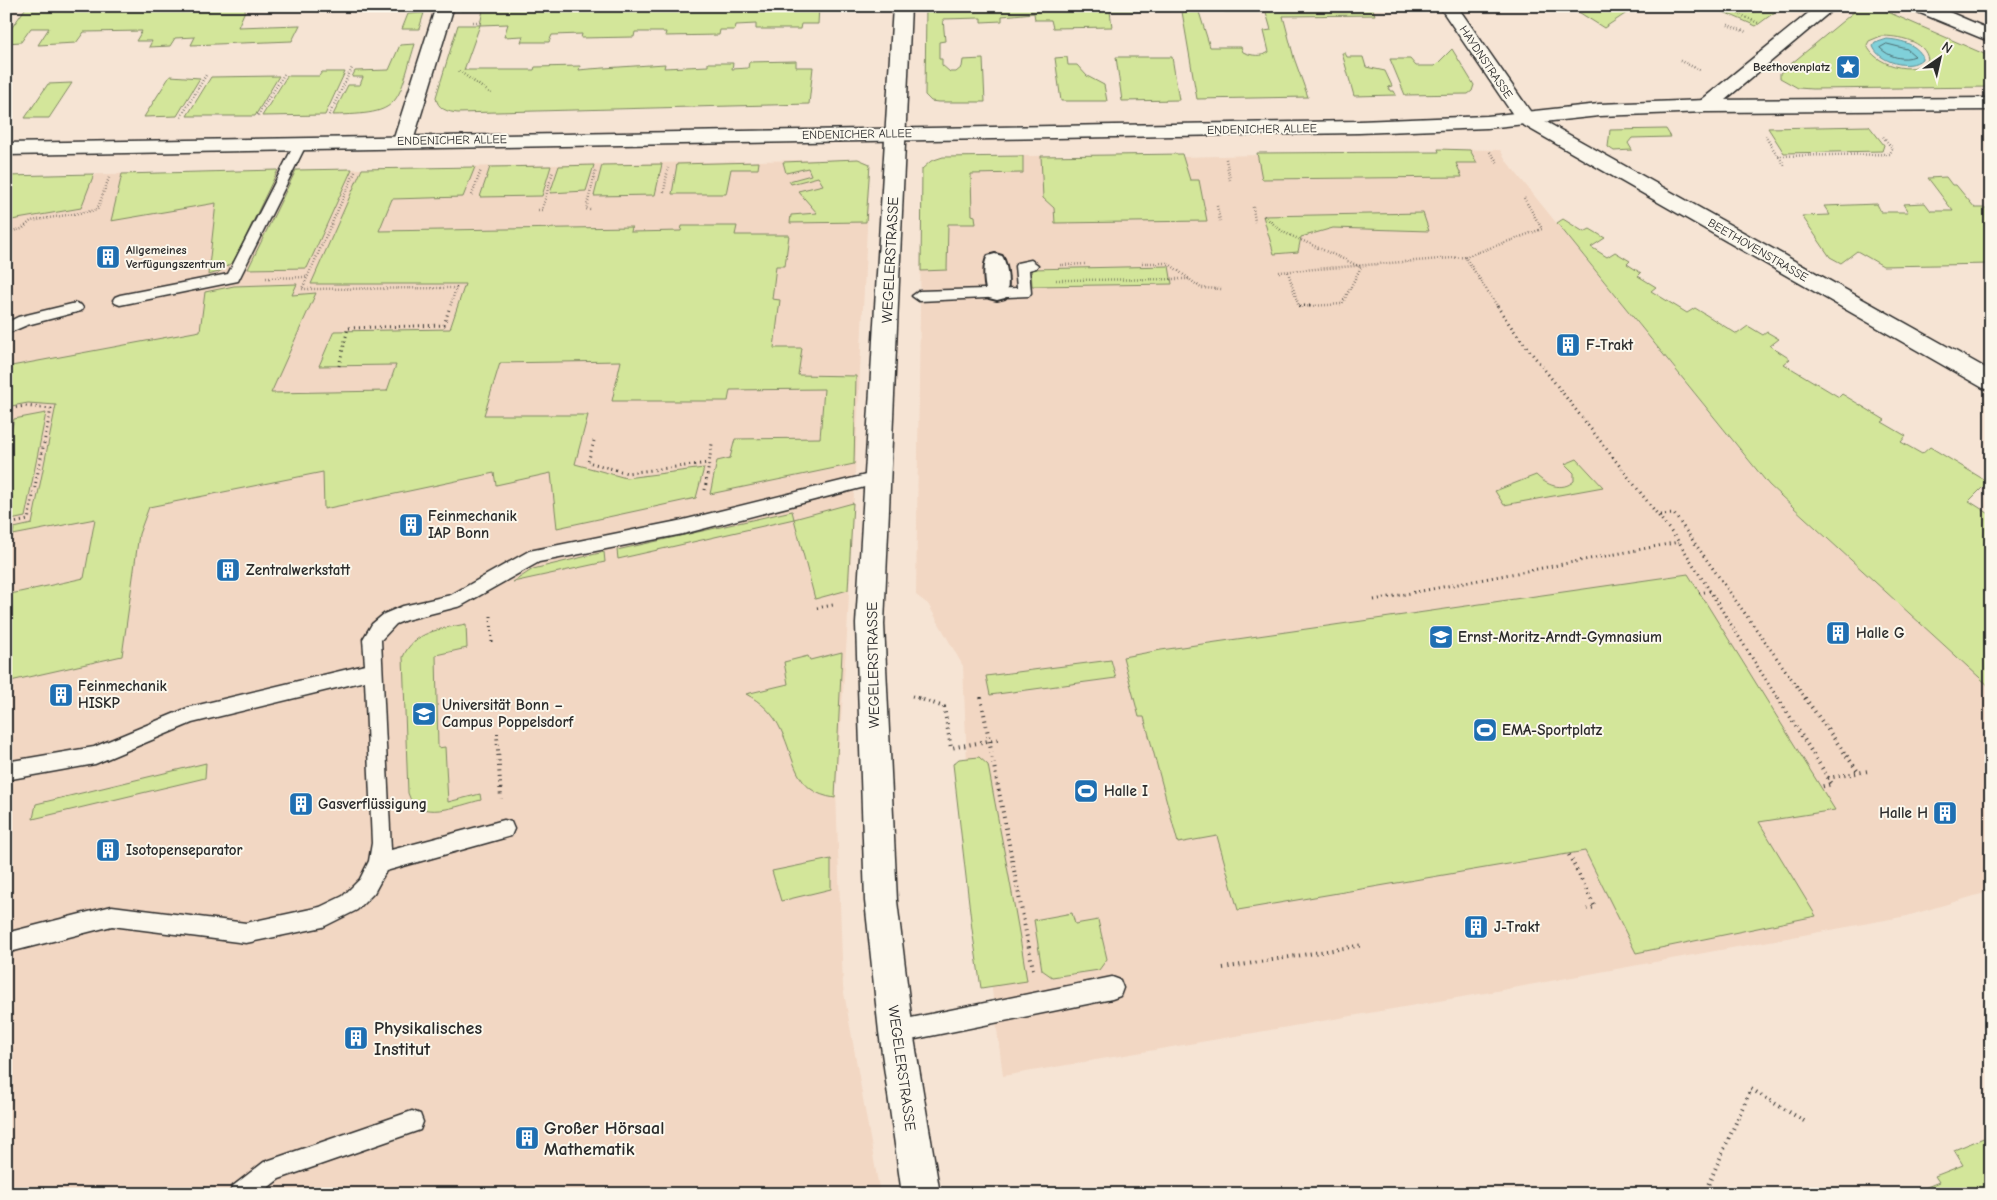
<svg xmlns="http://www.w3.org/2000/svg" width="1997" height="1200" font-family="'Comic Neue',sans-serif">
<style>
.built{fill:#f2d7c3}
.green{fill:#d3e69a;stroke:#7f8862;fill-rule:evenodd}
.water{fill:#80d0d9;stroke:#5e8e93}
.lines{fill:none;stroke-linecap:round;stroke-linejoin:round}
.shore{stroke:#4d6d71;stroke-width:1}
.service-casing{stroke:#2b2b2b;stroke-width:3}
.pedestrian-casing{stroke:#2b2b2b;stroke-width:4}
.minor-casing{stroke:#2b2b2b;stroke-width:3}
.tertiary-casing{stroke:#2b2b2b;stroke-width:3}
.path-far2{stroke:#2b2b2b;stroke-width:2.5;stroke-dasharray:0.5 2.5;stroke-linecap:butt}
.path-far1{stroke:#2b2b2b;stroke-width:3;stroke-dasharray:1 4;stroke-linecap:butt}
.path{stroke:#2b2b2b;stroke-width:4;stroke-dasharray:1 4.5;stroke-linecap:butt}
.service{fill:#fbf7ec;fill-rule:evenodd}
.pedestrian{fill:#fbf7ec;fill-rule:evenodd}
.minor{fill:#fbf7ec;fill-rule:evenodd}
.tertiary{fill:#fbf7ec;fill-rule:evenodd}
.labels{text-anchor:middle;stroke-width:4;stroke-linejoin:round;paint-order:stroke}
.far-street-label{font-size:12px;fill:#2b2b2b;stroke:#fbf7ec}
.far-poi-label{font-size:12px;font-weight:bold;fill:#2b2b2b;stroke:#fbf7ec;text-anchor:end}
.street-label{font-size:15px;fill:#2b2b2b;stroke:#fbf7ec}
.poi-label{font-size:15px;font-weight:bold;fill:#2b2b2b;stroke:#fbf7ec;text-anchor:start}
.near-poi-label{font-size:18px;font-weight:bold;fill:#2b2b2b;stroke:#fbf7ec;text-anchor:start}
</style>
<rect width="100%" height="100%" fill="#f6e4d4"/>
<filter id="ink" filterUnits="userSpaceOnUse"><feTurbulence type="fractalNoise" baseFrequency=".02" numOctaves="2"/><feDisplacementMap in="SourceGraphic" scale="10" xChannelSelector="R" yChannelSelector="G"/><feConvolveMatrix kernelMatrix="1 2 1 2 8 2 1 2 1" color-interpolation-filters="sRGB"/></filter>
<g filter="url(#ink)">
<!-- built -->
<path class="built" d="M1438,149l62,1 8,13 260,322 223,203v203l-84,25 -416,76 -488,84 -34,-265 -6,-145 -35,-62 -12,-9 6,-426 9,-8 12,-4 239,-3 1,3 74,-2v-2l182,-1z
M858,159l9,3 3,5 -23,468 -11,157 7,195 37,207h-874v-1018z"/>
<!-- green -->
<path class="green" d="M27,6h220l-9,21 62,-2 -8,16 -101,4 4,-8 -20,1 -5,8 -21,1 3,-6h-16l6,-10 -58,1 -8,11 -38,2 11,-17h-18l-10,14 -15,1v-7z
M462,6h357l-1,18h-17l-1,5h-44v-5l-20,1 -1,5h-15l-1,5 -54,1 1,-4h-31l-1,5 -53,1 1,-4 -30,1 -3,7h-28l2,-6 -19,1 4,-13 -28,1 -16,45h70l1,-3 45,-1 -1,4 10,-1 76,-5 -1,4 44,-2v-3h25l-1,6 16,-1 1,-6 47,-1v6h17l-4,37 -351,9c-10,-1 -21,-4 -22,-16l22,-72h22l3,-15 -22,1z
M926,6h244v5h-60l2,16 -59,1 -2,-8h-16l-1,-7 -32,3v5l-21,1v-4l-38,1 2,22 -6,1v17h3v6l8,7h6l6,-5 1,-7 20,-1 2,43h-47l-7,-1 -6,-6z
M1181,6h191l3,9 -92,1 11,42 14,39 -111,2zM1218,8l7,4h41l5,18 -7,1 5,21c-8,5 -17,4 -26,0l-2,-5h-31l-11,-35 5,-3z
M1569,6h68l-33,22z
M1710,6h73l-27,20z
M1861,6h13l117,51v30l-179,2 -14,-1 -18,-10v-5zM1881,36c16,0 45,4 47,24 -14,17 -55,4 -61,-15l2,-4z
M424,13l-5,16h-17l6,-15z
M415,44c-19,61 -12,70 -82,71l15,-30h12l3,-8h-11l3,-6 34,-1 11,-25z
M1452,49l22,36 -2,6 -4,3 -63,1 -15,-36h20l6,7h19z
M1342,53h3l2,4h16l3,10 19,4 7,15 -4,1 2,4h4l2,4 -42,1z
M1067,57l1,8h9l10,11 17,9 3,16h-46l-6,-43z
M1116,57h56l7,43 -57,1z
M322,72h23l-20,43 -63,1 25,-40h32z
M170,76l30,2 -23,38 -33,1z
M279,76l-24,40h-68l24,-39z
M72,83l-23,35h-24l23,-34z
M1869,126l15,19 -2,6 -98,2 -16,-25z
M1666,129l5,8 -39,1 -4,5 4,7 -18,1 -6,-4 2,-17z
M1438,149l32,1 7,13h-21l6,14 -200,2 -5,-26 182,-1z
M1182,154l8,26h9l8,41 -152,2 -1,-15 -11,-10 -2,-42z
M1023,156v17l-52,1 1,41 3,1 1,8h-28l-1,46 -26,1 1,-102 9,-8 12,-4z
M858,159l12,5 -4,58 -76,1 1,-8 26,-2 -19,-22 25,-6 -5,-8 -27,7 -2,-3 22,-6 -3,-7 -22,5 -3,-11z
M759,162l-1,7h-27l-5,25h-54l5,-30z
M662,164l-7,31 -61,1 8,-31z
M594,165l-8,26 -36,2 9,-27z
M551,166l-9,30 -62,1 10,-30z
M475,167l-12,30 -71,2 -13,32 253,-4 -1,5 50,-1 1,-5h55l-2,9h54l-4,31h-9l-4,33 8,1 -6,48h28l-4,27 58,1 -2,88 -144,30 7,-33 13,-3 5,-19 85,-1 4,-49 -94,1 -2,11h-116l9,-40 -121,2 -16,52h104l-13,49 51,14 78,-10 -8,30 -139,30 -6,-55 -55,12 -2,-12 -170,36 -1,-37 -174,35 -10,27 -17,122 -116,26v-87l78,-17 11,-59 -82,16 1,-7 18,-4 24,-119 -28,-2 -22,4v-40l194,-36 5,-39 29,-6 63,-2 -5,11 24,-2 -45,100 116,-2 9,-26 -77,1 15,-35 116,-2 15,-45h-154l51,-115z
M352,169l-45,99 -59,1 48,-99z
M278,170l-44,91 -15,11 -11,3 8,-72 -105,18 11,-47z
M94,174l-13,34 -75,13v-45z
M1946,177l6,8h4l19,23h16v56l-108,2 -26,-15 -16,12 -11,-6 -28,-41 28,-1 -6,-9 53,-2 4,8h27l-5,-8 22,-1 6,8h22l-25,-33z
M1423,213l6,18 -96,-3 -32,9 -3,15 -24,2 -11,-38z
M1563,219l21,13 6,-3 15,9 -14,9 16,10 8,-5 15,9 -3,3 14,9 -3,3 18,11 -5,4 36,22 8,-5 42,26 11,-8 15,9 4,-3 12,7 -9,7 20,13 -6,5 55,33 3,-3 43,26 -3,2 24,14 -5,6 21,12 8,-7 58,35 -19,19 22,14v173l-222,-203 -212,-262z
M1169,266l3,18 -140,2 -1,-17z
M46,413l-21,104 -19,4v-71l8,-31z
M1577,459l26,28 -99,18 -9,-14 41,-16c10,10 26,17 38,6v-8l-9,-9z
M853,503l-5,87 -33,9 -21,-80 -176,40 -1,-9 175,-39 2,8z
M604,552l1,10 -92,20 20,-13z
M1688,574l147,236 -76,12 57,94 -180,37 -51,-102 -347,59 -21,-74 -39,7 -34,-126h-5l-16,-60 38,-7z
M466,624l1,24 -31,7 2,93 7,-1 3,55 32,-8 1,6c-22,5 -64,24 -73,-7l-5,-136c11,-26 38,-28 63,-33z
M842,652l-7,146c-42,-6 -39,-38 -54,-68 -7,-16 -20,-28 -35,-36l42,-10 -4,-22 24,-6 2,4z
M1111,660l5,18 -126,17 -4,-19z
M979,757l9,8c13,72 28,144 39,216l-46,7 -9,-59 -19,-165 6,-5z
M206,763l-1,15 -172,41 3,-15z
M831,859v30l-50,12 -9,-30z
M1072,913l3,11 23,-4 9,39 -8,11 -47,7 -10,-7 -8,-50z
M1991,1135v59h-81l29,-12 -4,-6 28,-11 -9,-15z"/>
<!-- water -->
<path class="water" d="M1887,39c13,1 27,4 35,16v4c-12,12 -44,3 -49,-13l2,-3z"/>
<g class="lines">
<!-- shore -->
<path class="shore" d="M1887,44l20,5 8,7c-12,5 -26,1 -35,-8z"/>
<defs>
<path id="service" d="M301,139l6,4 -69,138 -118,24 -5,-2 -2,-3 2,-3 5,-2 108,-21 67,-131z
M1031,260l7,5 -2,3 -7,2 2,23 -2,3 -110,5 -7,-5 7,-5 98,-3 -2,-22 2,-3z
M76,303l5,2 2,3 -2,3 -54,14 -21,9v-11l12,-6z
M878,472l6,2 2,4 -2,4 -201,52 -144,28 -78,44 -55,14 -10,4 -15,16 10,210 113,-30 7,2 3,7 -3,7 -125,35 -12,22 -17,17 -34,17 -77,16 -134,-17 -106,27v-20l106,-27 134,17 74,-16 23,-11 17,-17 9,-18 3,-18 -7,-162 -173,42 -97,41 -89,16v-18l88,-15 96,-40 175,-42 -2,-26 9,-15 12,-10 19,-8 48,-11 78,-44 154,-31z
M1112,977l8,3 3,8 -3,8 -8,3 -216,44 -8,-3 -3,-8 3,-8 8,-3z
M412,1111l8,3 3,8 -3,8 -141,49 -19,15h-31l4,-8 31,-24z"/>
<path id="pedestrian" d="M995,254l7,2c6,9 8,33 3,42l-8,2 -8,-2c-5,-9 -7,-33 -1,-42z"/>
<path id="minor" d="M436,6h18l-41,135 -3,4 -7,2 -7,-2 -3,-4z
M893,6h18l-27,618 13,277 16,131 27,162h-38l-23,-162 -14,-131 -9,-277z
M1439,6h18l75,108 459,257v19l-8,-2 -465,-266z
M1817,6h20l-124,104h-14l-3,-4 3,-4z"/>
<path id="tertiary" d="M1910,6h25l56,24v12l-78,-32z
M1991,98v12l-285,2 -107,4 -112,12 -128,5 -1353,22v-12l1353,-22 128,-5 112,-12 107,-4z"/>
</defs>
<!-- service casing -->
<use href="#service" class="service-casing"/>
<!-- pedestrian casing -->
<use href="#pedestrian" class="pedestrian-casing"/>
<!-- minor casing -->
<use href="#minor" class="minor-casing"/>
<!-- tertiary casing -->
<use href="#tertiary" class="tertiary-casing"/>
<!-- path-far2 -->
<path class="path-far2" d="M1722,6l36,17
M473,22h7
M1728,25l18,7
M1680,61l20,9
M459,71l34,24
M258,115l27,-42
M329,115l23,-47
M181,117l25,-42
M1765,136l13,20 112,-2 2,-6 -10,-13
M1490,152l8,11
M1779,157l6,9
M1226,159l4,21
M355,172l-53,117 154,-1 -6,19
M664,192l4,-24
M472,195l9,-25
M1217,206l3,15
M1253,207l2,15
M538,210h4l11,-39
M590,210l-4,-1 10,-39
M1264,216l19,16 78,35 -19,37 -43,3 -11,-35
M6,232l16,-3 9,-8 66,-11 12,-32
M1142,263h26l33,25 21,1
M1060,265l27,-1
M1279,272l186,-15
M266,278l41,-1
M1056,280l133,-1
M1498,307l-33,-50 77,-28 -18,-31"/>
<!-- path-far1 -->
<path class="path-far1" d="M1299,306h14
M1497,306l15,22 167,214 99,157
M339,366l9,-38 96,-3 6,-19
M6,409l19,-3 26,3 -23,111 -14,3
M594,441l-6,21 39,11 82,-10
M705,490l7,-46
M1660,515l14,-1 132,185
M1699,593l11,-2
M1374,600l305,-58
M817,608l16,-3
M491,616l1,27
M912,696l10,3
M981,697v2"/>
<!-- path -->
<path class="path" d="M918,698l26,9 7,41 47,-9
M981,698l52,271
M1778,698l54,86 -12,3
M1805,698l54,75
M497,733l4,66
M1828,778l40,-7
M1569,855l26,52 -8,2
M1223,968l140,-23
M1704,1194l47,-105 53,32"/>
<!-- service -->
<use href="#service" class="service"/>
<!-- pedestrian -->
<use href="#pedestrian" class="pedestrian"/>
<!-- minor -->
<use href="#minor" class="minor"/>
<!-- tertiary -->
<use href="#tertiary" class="tertiary"/>
</g>
</g>
<!-- icons -->
<defs>
<symbol id="sight-square" viewBox="-11 -11 22 22"><rect x="-9" y="-9" width="18" height="18" rx="4" fill="#1f6fb2" stroke="#fbf7ec"/><path d="M0-6L1.8-2.2L6-1.7L2.9 1.2L3.7 5.4L0 3.3L-3.7 5.4L-2.9 1.2L-6-1.7L-1.8-2.2Z" fill="#fff"/></symbol>
<symbol id="building-square" viewBox="-11 -11 22 22"><rect x="-9" y="-9" width="18" height="18" rx="4" fill="#1f6fb2" stroke="#fbf7ec"/><path d="M-4-6H4V6H1V3H-1V6H-4ZM-2.5-4.3h1.7v1.8h-1.7ZM.8-4.3h1.7v1.8H.8ZM-2.5-1h1.7V.8h-1.7ZM.8-1h1.7V.8H.8Z" fill="#fff"/></symbol>
<symbol id="school-square" viewBox="-11 -11 22 22"><rect x="-9" y="-9" width="18" height="18" rx="4" fill="#1f6fb2" stroke="#fbf7ec"/><path d="M0-5L7-2L0 1L-7-2ZM-4 1L0 2.5L4 1V4Q0 6-4 4Z" fill="#fff"/></symbol>
<symbol id="university-square" viewBox="-11 -11 22 22"><rect x="-9" y="-9" width="18" height="18" rx="4" fill="#1f6fb2" stroke="#fbf7ec"/><path d="M0-5L7-2L0 1L-7-2ZM-4 1L0 2.5L4 1V4Q0 6-4 4Z" fill="#fff"/></symbol>
<symbol id="stadium-square" viewBox="-11 -11 22 22"><rect x="-9" y="-9" width="18" height="18" rx="4" fill="#1f6fb2" stroke="#fbf7ec"/><path d="M0-5a6.5 5 0 1 0 0 10a6.5 5 0 1 0 0-10ZM-3.5-1.8h7v3.6h-7Z" fill="#fff"/></symbol>
</defs>
<g fill-rule="evenodd">
<use href="#sight-square" x="1834" y="53" width="28" height="28"/>
<use href="#building-square" x="94" y="243" width="28" height="28"/>
<use href="#building-square" x="1554" y="331" width="28" height="28"/>
<use href="#building-square" x="397" y="511" width="28" height="28"/>
<use href="#building-square" x="214" y="556" width="28" height="28"/>
<use href="#building-square" x="1824" y="619" width="28" height="28"/>
<use href="#school-square" x="1427" y="623" width="28" height="28"/>
<use href="#building-square" x="47" y="681" width="28" height="28"/>
<use href="#university-square" x="410" y="700" width="28" height="28"/>
<use href="#stadium-square" x="1471" y="716" width="28" height="28"/>
<use href="#stadium-square" x="1072" y="777" width="28" height="28"/>
<use href="#building-square" x="287" y="790" width="28" height="28"/>
<use href="#building-square" x="1931" y="799" width="28" height="28"/>
<use href="#building-square" x="94" y="836" width="28" height="28"/>
<use href="#building-square" x="1462" y="913" width="28" height="28"/>
<use href="#building-square" x="342" y="1024" width="28" height="28"/>
<use href="#building-square" x="513" y="1124" width="28" height="28"/>
</g>
<g class="labels">
<!-- far-street labels -->
<g class="far-street-label">
<text transform="translate(1486 62) rotate(56)" y="4">HAYDNSTRASSE</text>
<text transform="translate(1262 129) rotate(-1)" y="4">ENDENICHER ALLEE</text>
<text transform="translate(857 134) rotate(-1)" y="4">ENDENICHER ALLEE</text>
<text transform="translate(452 140) rotate(-1)" y="4">ENDENICHER ALLEE</text>
<text transform="translate(1758 250) rotate(30)" y="4">BEETHOVENSTRASSE</text>
</g>
<!-- far-poi labels -->
<g class="far-poi-label">
<text x="1830" y="71">Beethovenplatz</text>
<text x="126" y="254" text-anchor="start">Allgemeines<tspan x="126" dy="14">Verfügungszentrum</tspan></text>
</g>
<!-- street labels -->
<g class="street-label">
<text transform="translate(890 260) rotate(-87)" y="5">WEGELERSTRASSE</text>
<text transform="translate(873 665) rotate(-91)" y="5">WEGELERSTRASSE</text>
<text transform="translate(902 1068) rotate(82)" y="5">WEGELERSTRASSE</text>
</g>
<!-- poi labels -->
<g class="poi-label">
<text x="1586" y="350">F-Trakt</text>
<text x="428" y="521">Feinmechanik<tspan x="428" dy="17">IAP Bonn</tspan></text>
<text x="246" y="575">Zentralwerkstatt</text>
<text x="1856" y="638">Halle G</text>
<text x="1458" y="642">Ernst-Moritz-Arndt-Gymnasium</text>
<text x="78" y="691">Feinmechanik<tspan x="78" dy="17">HISKP</tspan></text>
<text x="442" y="710">Universität Bonn –<tspan x="442" dy="17">Campus Poppelsdorf</tspan></text>
<text x="1502" y="735">EMA-Sportplatz</text>
<text x="1104" y="796">Halle I</text>
<text x="318" y="809">Gasverflüssigung</text>
<text x="1928" y="818" text-anchor="end">Halle H</text>
<text x="126" y="855">Isotopenseparator</text>
<text x="1494" y="932">J-Trakt</text>
</g>
<!-- near-poi labels -->
<g class="near-poi-label">
<text x="374" y="1034">Physikalisches<tspan x="374" dy="21">Institut</tspan></text>
<text x="544" y="1134">Großer Hörsaal<tspan x="544" dy="21">Mathematik</tspan></text>
</g>
</g>
<!-- margin -->
<rect width="1997" height="1200" fill="none" stroke="#fbf7ec" stroke-width="25"/>
<rect x="12" y="12" width="1972" height="1175" fill="none" stroke="#2b2b2b" stroke-width="2" filter="url(#ink)"/>
<!-- north arrow -->
<g transform="translate(1940 58) rotate(34)" stroke="#fbf7ec" stroke-width="4" paint-order="stroke">
<path d="M0-4L9 19L0 12L-9 19Z" fill="#2b2b2b"/>
<text y="-8" font-size="14" font-weight="bold" text-anchor="middle" fill="#2b2b2b">N</text>
</g>
</svg>
